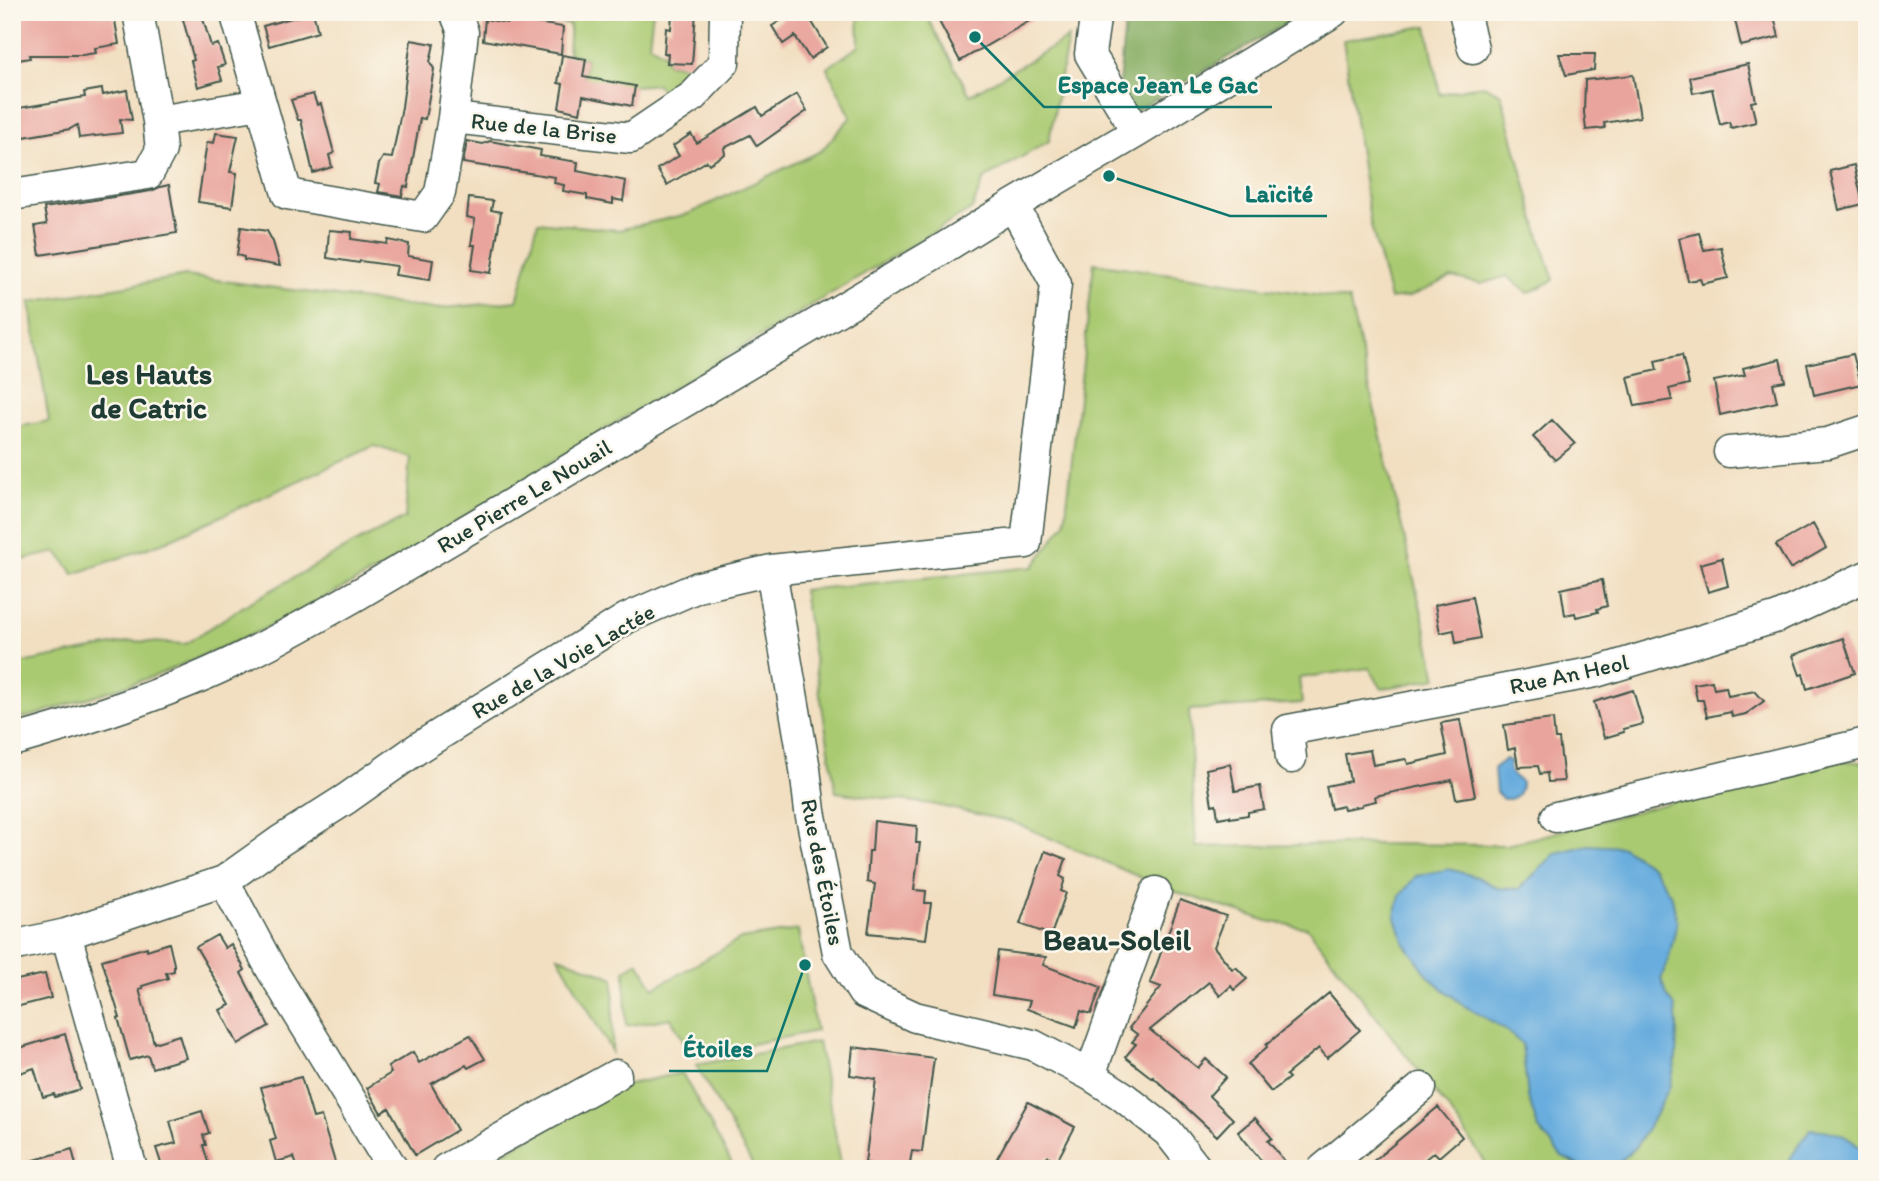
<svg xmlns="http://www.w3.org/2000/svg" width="1879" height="1181" font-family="Itim,sans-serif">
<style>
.green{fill:#aaca72;stroke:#648453;stroke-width:2}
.forest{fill:#87ae64;stroke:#53764c;stroke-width:2}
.water{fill:#69adde;stroke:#447589;stroke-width:2}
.building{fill:#e9a59d}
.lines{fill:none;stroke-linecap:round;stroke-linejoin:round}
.minor-casing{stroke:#3f5549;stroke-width:33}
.minor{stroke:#fff;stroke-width:30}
.labels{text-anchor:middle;stroke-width:5;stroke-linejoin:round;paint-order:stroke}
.street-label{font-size:23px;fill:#1f3d34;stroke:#fbf7ec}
.district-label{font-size:30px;font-weight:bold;fill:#1f3d34;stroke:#fbf7ec}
.leader{fill:none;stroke:#0f766e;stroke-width:2.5}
.callout-dot{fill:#0f766e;stroke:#fbf7ec;stroke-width:2.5}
.callout-label{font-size:24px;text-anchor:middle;font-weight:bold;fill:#0f766e;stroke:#fbf7ec;stroke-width:5;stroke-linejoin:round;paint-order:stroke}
</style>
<rect width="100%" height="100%" fill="#fbf7ec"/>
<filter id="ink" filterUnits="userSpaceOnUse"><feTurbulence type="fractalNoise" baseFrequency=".0143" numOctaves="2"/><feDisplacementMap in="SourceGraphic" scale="14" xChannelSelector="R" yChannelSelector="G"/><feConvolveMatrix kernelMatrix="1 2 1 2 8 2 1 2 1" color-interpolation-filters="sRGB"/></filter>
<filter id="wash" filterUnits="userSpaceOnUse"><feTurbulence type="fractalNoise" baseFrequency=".00686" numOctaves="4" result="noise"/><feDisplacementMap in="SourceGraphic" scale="28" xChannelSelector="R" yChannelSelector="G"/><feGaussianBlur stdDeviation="1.57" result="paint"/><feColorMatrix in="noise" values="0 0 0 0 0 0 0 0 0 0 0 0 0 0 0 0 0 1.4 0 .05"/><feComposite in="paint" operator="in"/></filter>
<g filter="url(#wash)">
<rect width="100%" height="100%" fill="#f2dfc1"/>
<!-- green -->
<path class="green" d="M518,12h135l-4,32 15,9 3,10 38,7 -36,30 -12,-16 -22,2 -53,1 4,-28 -18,-6 2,-28 -52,-11z
M858,12h66l46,83 98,-57 -19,103 -65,38 -12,30 -380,228 -214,133 -116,60 -107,46 -120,39 -23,5v-55l120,-24 53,3 62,-40 106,-60 52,-26 5,-61 -36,-11 -207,95 -93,33 -17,-22 -45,10v-134l37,-7 -19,-119 156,-26 248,33 83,-8 21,-79 80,8 70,-16 133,-63 30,-34 -24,-49 32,-22z
M1427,26l13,68 44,-9 17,9 37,137 16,49 -26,13 -21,-17 -26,8 -29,-7 -43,20 -19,2 -20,-78 -27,-181z
M1094,263l255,37 88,378 -55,11 -13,-21 -70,10 3,25 -113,7 7,137 158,-3 153,1 328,-85 32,3v406h-377l-40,-58 -143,-183 -40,-7 -100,-32 -154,-67 -82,-18 -95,-12 -33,-202 230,-23 32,-44z
M798,930l18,101 -124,25 -21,-38 -45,8 -1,-56 13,-8 16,26 87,-49z
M558,956l56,22 -2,74z
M818,1042l24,127h-87l-59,-104z
M682,1073l53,96h-262l156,-85z"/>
<!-- forest -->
<path class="forest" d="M1126,12h180l-171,99 -17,-17z"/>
<!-- water -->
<path class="water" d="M1506,759l4,2 1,2 -2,4 2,7 10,8c0,13 -6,18 -18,17l-7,-7 -2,-23 2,-3z
M1588,845l35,2 30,21 19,29 5,25 -8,35 -8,22 6,16 8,12 2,18 -1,35 -6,26 -19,37 -15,23 -18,18 -32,5 -24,-12 -24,-29 -10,-31 -6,-53 -19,-16 -40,-23 -33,-27 -25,-34 -10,-29 5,-19 16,-20 33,-7 28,8 21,11 21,1 37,-36z
M1810,1129c26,1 39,6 57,26v14h-84z"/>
<g id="blocks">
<!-- building -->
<path class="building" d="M12,12h89l1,3h12l5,29 -24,4 1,5 -14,2h-53l1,3 -18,3z
M181,12h20l10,34 7,-2 7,21 -7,2 4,13 -24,7 -7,-26 3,-1z
M313,12l5,20 -49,14 -6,-20z
M672,12h24l-4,52 -25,-1 1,-9 -4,-1 2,-25 5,1z
M779,12h27l21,35 -17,12 -15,-23 -12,8 -11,-18 11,-7z
M934,12h111l-85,49z
M1766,12h7l6,25 -38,9 -6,-26z
M485,19l23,4 1,-4 54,8 -2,27 -78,-14z
M411,40l23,4 -4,18 4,7 -9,50 -5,-1 -12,69 -4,-1 -2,10 -24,-4 2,-8 -5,-1 4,-19 4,-7 9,1 10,-51z
M1559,54h36l-1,16 -28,5z
M562,55l24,4 -3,18 52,9 -3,20 -49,-10 -3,17 -21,-5 4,-24 -5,-1z
M1748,64l8,37 -5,1 5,20 -25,6 -2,-6 -9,3 -8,-36 -19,4 -3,-16z
M1633,75l7,42 -36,6 1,5 -19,2 -2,-18 1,-32z
M102,89l1,6 24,-5 5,30 -12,-1 2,14 -43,5 -2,-13 -7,4 -52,9 -5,-29 72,-12 -1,-5z
M313,94l4,11 4,-1 13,49 -5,2 3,12 -19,6 -12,-53h-3l-7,-20z
M797,94l10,17 -50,35 -7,-11 -26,13 1,6 -16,10 -2,-3 -40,24 -10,-16 22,-13 -6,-10 18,-12 6,9 60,-36 5,9z
M216,133l22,3 -8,36 7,1 -5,34 -34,-5 9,-60 7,1z
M467,141l16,3 7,-3 51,9 -1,6 38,6 -1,9 49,10 -3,20 -10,-2v5l-26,-5v-4l-24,-4 1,-6 -10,-2 1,-6 -92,-14z
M1854,165l9,39 -24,6 -9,-39z
M169,185l8,48 -137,22 -5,-29 12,-2 -3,-16 107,-17 9,-4z
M469,198l24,3 -2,9 10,2 -10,61 -20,-3 4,-25h-4l4,-26 -8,-2z
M241,227l26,4 6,11 7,24 -36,-6v-3l-7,-2z
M329,230l23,2 -1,7 36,5 1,-4 21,4 -1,12 25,4 -3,20 -35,-5 2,-9 -37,-5 -1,2 -32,-5z
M1699,233l5,17 17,-3 7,31 -26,6 -2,-5 -12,2 -9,-43z
M1853,354l8,30 -47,11 -7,-31z
M1682,355l7,29 -20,5 3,11 -37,6 -7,-29 29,-7 -2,-9z
M1780,359l5,22 -12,2 4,19 -57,13 -6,-34 31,-6 -2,-7z
M1552,420l23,24 -20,16 -22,-23z
M1813,524l13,24 -36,21 -14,-24z
M1722,558l6,28 -20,6 -8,-28z
M1602,580l5,26 -10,3 1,3 -22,5 -1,-4 -10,2 -4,-26z
M1472,597l8,41 -24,5 -2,-13 -14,3 -5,-28z
M1843,638l12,35 -48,16 -4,-15 -3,1 -7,-20z
M1712,681l2,8 12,-2 2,9 27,-5 9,10 -18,13 -14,3 -1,-5 -24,5 -4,-17h-6l-3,-16z
M1633,690l10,34 -20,5 1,3 -20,6 -10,-36z
M1553,719l2,20h4l5,42 -16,1 -1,-9 -7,1 -2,-8 -20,1 -3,-19 -7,2 -4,-25z
M1460,720l15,76 -19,3 -4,-19 -77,16 1,5 -14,3v2l-18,3 -1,-3 -12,3 -5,-23 24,-5 -5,-27 25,-4 3,15 33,-6 2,5 39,-9 -6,-32z
M1230,764l5,27 25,-5 4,23 -16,3v3l-18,3v-2l-12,2 -2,-14 -4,1 -6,-36z
M874,821l43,5 -1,17h4l-6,47 12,1 -1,12h6l-5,36 -58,-6 7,-49 -8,-2 2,-31h3z
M1045,851l21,8 -6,17 5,3 -4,12 5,2 -15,42 -31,-11z
M1180,900l46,16 -12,31 18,22 4,-2 11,12 -13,11 -3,-4 -11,10 -11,-14 -59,48 48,38 8,-9 20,18 -17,19 24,23 -16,17 -64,-59 -1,1 -27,-21 11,-13 -4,-2 6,-7 -9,-7 32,-41 -11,-4z
M217,935l8,13 6,-4 14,26 -4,3 28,53 -31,18 -18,-34 10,-5 -34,-58z
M169,943l5,21v7l-8,2 2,5 -26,8 1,2 -4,1 15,54 25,-8 7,23 -34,10 -4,-13 -18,5 -12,-42h2l-18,-58 45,-13v3z
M998,951l48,6 -3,8 58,22 -10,27 -10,-3 -5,16 -49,-18 3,-8 -38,-6z
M45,974l6,24 -39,10v-27z
M1329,993l31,37 -33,28 -8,-10 -33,27 3,3 -18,14 -23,-28 19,-17 -1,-2z
M65,1034l15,55 -25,8 -1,-3 -11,3 -9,-29 -14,5 -7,-23z
M470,1035l15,24 -17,9 -2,-3 -35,19 26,46 -42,25 -26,-47 -8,5 -14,-25 24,-15 -3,-6 25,-15 6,11z
M853,1047l81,11 -12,94 -10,-1 -3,18 -44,-6 11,-84 -26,-4z
M301,1077l12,41 8,-2 16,53h-39l-4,-12 -18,5 -6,-21 6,-2 -15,-52z
M1028,1102l47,25 -18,34 -9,-5 -8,13h-49z
M1438,1107l24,30 -23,20 -5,-5 -21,17h-49z
M202,1111l7,22 -6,2 3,10h-3l7,24h-47l-7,-21 20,-5 -6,-22z
M1255,1118l17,20 -4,3 23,28h-23l-30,-37z
M72,1149l5,20h-55l-1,-5z"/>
</g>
</g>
<g filter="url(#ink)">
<use href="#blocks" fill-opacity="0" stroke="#3f5549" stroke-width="2"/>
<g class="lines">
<defs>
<path id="minor" d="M138,12l20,109
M235,12l52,182 136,23 17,-24 13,-75 10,-86 -8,-20
M1096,12l-6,42 47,78
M1464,12l9,36
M453,118l178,20 62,-42 31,-33 1,-51
M12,195l136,-21 13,-24 -3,-29 103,-17
M1729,452l99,-9 39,-13
M771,570l34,199 5,42 28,142 25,40 52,24 118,28 57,30 31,20 47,37 29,37
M12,741c61,-17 120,-36 178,-60 58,-24 113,-55 167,-86l577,-341 79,-49 124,-73 196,-120
M1291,758l-3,-28 308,-58 182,-55 89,-41
M1556,817l306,-73 5,1
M224,881l47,88 122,200
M66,934l66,235
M12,946l54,-12 158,-53 56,-40 66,-42 75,-53 206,-128 71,-31 73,-17 255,-27 30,-259 -43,-79
M1090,1075l66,-183
M446,1169l170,-94
M1323,1169l98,-81"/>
</defs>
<!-- minor casing -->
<use href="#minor" class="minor-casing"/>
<!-- minor -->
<use href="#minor" class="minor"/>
</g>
</g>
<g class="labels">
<!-- street labels -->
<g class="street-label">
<text transform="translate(544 128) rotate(6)" y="8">Rue de la Brise</text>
<text transform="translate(524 496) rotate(-31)" y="8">Rue Pierre Le Nouail</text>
<text transform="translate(563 661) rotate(-30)" y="8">Rue de la Voie Lactée</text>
<text transform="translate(1569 674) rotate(-12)" y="8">Rue An Heol</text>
<text transform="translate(823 872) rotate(79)" y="8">Rue des Étoiles</text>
</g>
<!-- district labels -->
<g class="district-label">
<text x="149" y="384">Les Hauts<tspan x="149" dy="34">de Catric</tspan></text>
<text x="1117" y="950">Beau-Soleil</text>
</g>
</g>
<!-- callouts -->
<path class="leader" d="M975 37L1044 107H1272M1109 176L1230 216H1327M805 965L767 1071H669"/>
<g class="callout-dot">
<circle cx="975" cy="37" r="7"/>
<circle cx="1109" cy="176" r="7"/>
<circle cx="805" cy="965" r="7"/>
</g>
<g class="callout-label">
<text x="1158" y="93">Espace Jean Le Gac</text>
<text x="1279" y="202">Laïcité</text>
<text x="718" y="1057">Étoiles</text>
</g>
<!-- margin -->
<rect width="1879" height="1181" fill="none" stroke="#fbf7ec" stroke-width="42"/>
</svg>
